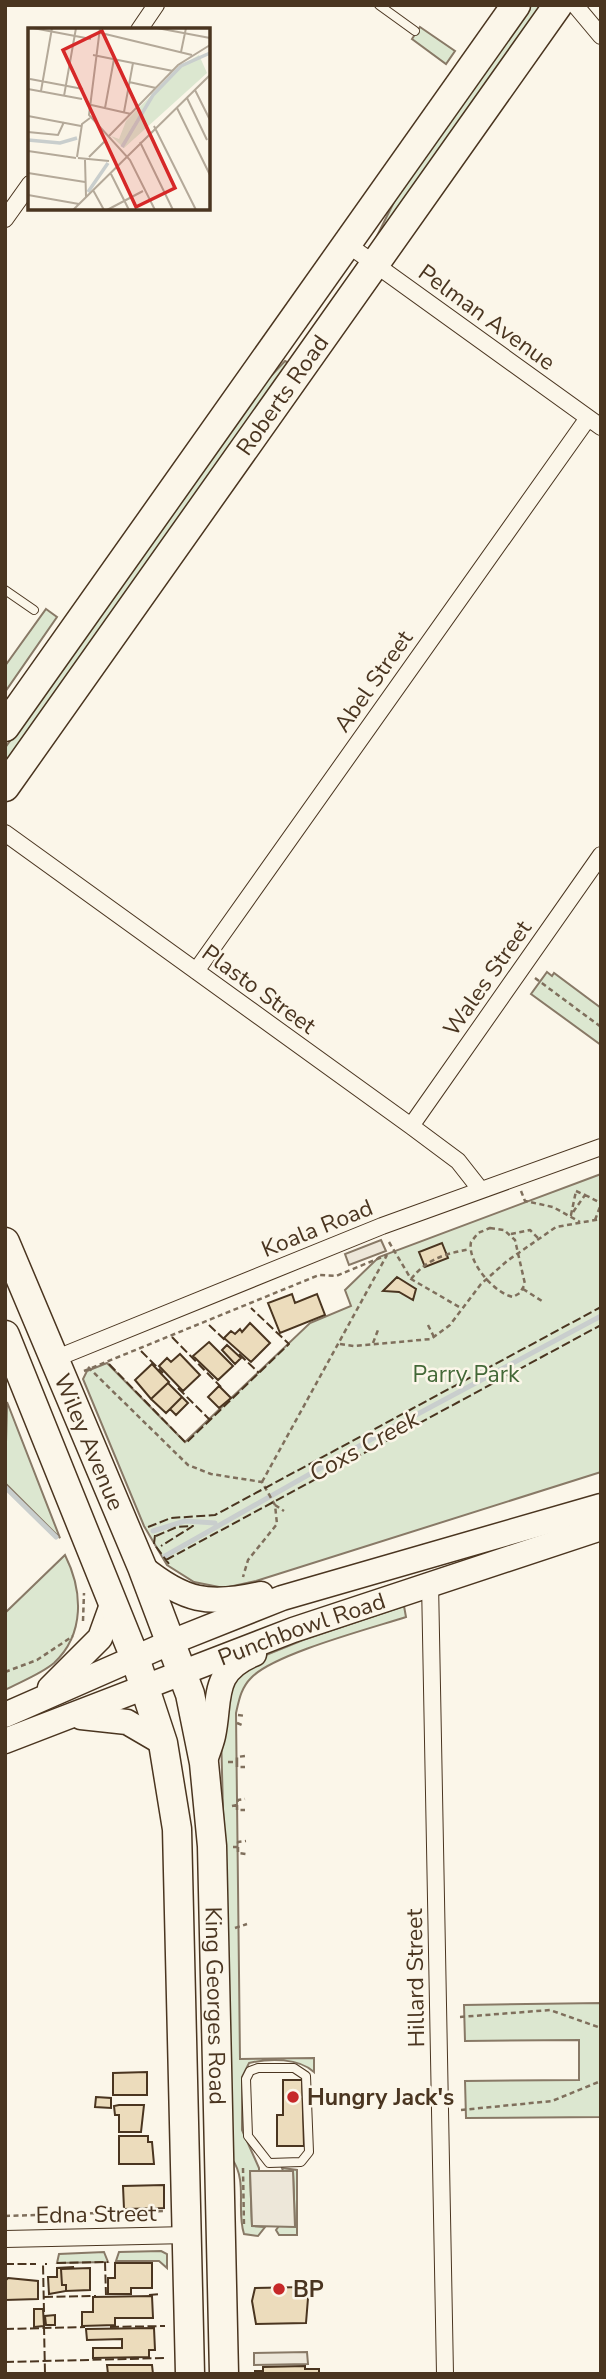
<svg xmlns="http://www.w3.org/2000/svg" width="606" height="2379" font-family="'Nunito Sans',sans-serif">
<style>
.green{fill:#dce7d0;stroke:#887966;stroke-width:2}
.parking{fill:#ede7d9;stroke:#887966;stroke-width:2}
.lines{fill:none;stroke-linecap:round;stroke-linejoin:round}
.stream{stroke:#c9cecd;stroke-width:5}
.building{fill:#ecdcbc;stroke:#4a3520;stroke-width:2}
.lane-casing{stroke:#4a3520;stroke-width:10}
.street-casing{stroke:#4a3520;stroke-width:18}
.primary-casing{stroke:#4a3520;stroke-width:27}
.highway-casing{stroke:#4a3520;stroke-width:31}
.path{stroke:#7f6f5c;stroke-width:2.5;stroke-dasharray:5 3.5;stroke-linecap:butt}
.lane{stroke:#fbf6e9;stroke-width:8}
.street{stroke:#fbf6e9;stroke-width:16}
.primary{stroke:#fbf6e9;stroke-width:24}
.highway{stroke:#fbf6e9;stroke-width:28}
.fence{stroke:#4a3520;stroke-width:2;stroke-dasharray:9 3.5;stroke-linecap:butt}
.poi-dot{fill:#c62828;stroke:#fbf6e9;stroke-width:2.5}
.labels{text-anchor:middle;stroke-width:5;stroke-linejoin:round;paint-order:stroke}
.street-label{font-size:23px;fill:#4a3520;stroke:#fbf6e9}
.park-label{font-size:23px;fill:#436837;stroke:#fbf6e9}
.poi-label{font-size:23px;font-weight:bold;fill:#4a3520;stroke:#fbf6e9;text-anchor:start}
.water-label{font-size:24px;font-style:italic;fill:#4a3520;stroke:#fbf6e9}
.inset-river{fill:none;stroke:#c9cecd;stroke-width:3.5}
.inset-road{fill:none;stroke:#b4a999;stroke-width:2}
.view{fill:#d62828;fill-opacity:0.15;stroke:#d62828;stroke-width:3.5}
.inset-edge{fill:none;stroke:#4a3520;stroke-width:3.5}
</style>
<rect width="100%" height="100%" fill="#fbf6e9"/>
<!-- green -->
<path class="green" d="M530,5h12l-167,235 24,-48z
M420,27l35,24 -9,13 -34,-25z
M285,361l4,2 -284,401v-16l251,-356z
M46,609l11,8 -52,75v-26z
M547,972l5,4 2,-3 47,35v37l-70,-51z
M601,1174v298l-345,109 -32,7 -30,-6 -27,-17 -23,-39 -61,-147 4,-8 20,-8 78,79 125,-119 41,-17 -6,-16 34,-33z
M7,1402l53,136 -55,-55z
M65,1555c18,36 20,79 -11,108 -13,11 -34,19 -49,27v-77z
M404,1606l2,11c-34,11 -133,37 -155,61 -10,10 -12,22 -15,35l4,346 74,-1v14c-15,-14 -44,-14 -65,-9l-7,14v53l17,38v3l-9,1 2,54 13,1 -7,9 -14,-2c-8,-24 4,-53 -12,-75l-11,-426 6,-44 34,-32 42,-17z
M601,2003v114l-135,1 -1,-37 114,-1v-40l-114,1 -1,-36z
M282,2168l15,2v65h-18l-3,-5 3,-4h16l-2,-54 -10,-1z
M161,2251l6,3v14l-8,-7h-43l3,-9z
M104,2252l4,10 -51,1 2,-9z"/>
<!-- parking -->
<path class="parking" d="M381,1240l5,11 -37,14 -4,-11z
M250,2171h43l2,56 -43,-1z
M307,2352l1,12 -54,1v-12z"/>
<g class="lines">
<!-- stream -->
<path class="stream" d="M5,1487l51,50
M153,1531l32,-10 30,2
M165,1556l219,-124 217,-116"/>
</g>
<!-- building -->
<path class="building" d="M442,1243l6,15 -23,9 -6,-15z
M397,1277l19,12 -3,11 -14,-8 -16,-1z
M292,1294l3,9 22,-9 8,21 -45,18 -12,-30z
M250,1323l20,20 -19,19 -27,-24 7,-7 4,3 5,-5 2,3z
M209,1342l24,24 -15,14 -25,-24z
M227,1345l14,13 -6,6 -13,-14z
M180,1354l20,21 -17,16 -24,-25 8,-8 4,4z
M152,1364l17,18 -18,17 -16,-19z
M168,1383l14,14 -16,16 -15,-14z
M219,1386l12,12 -12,10 -11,-11z
M182,1397l6,6 -12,12 -6,-6z
M147,2072v23h-34v-22z
M283,2080h19l2,66h-27v-31h6z
M96,2097l15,1v10l-16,-1z
M119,2105h25l-3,27h-22v-17h-4l-1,-9z
M119,2136h29v6h4l2,22h-35z
M164,2185v23l-40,1 -1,-23z
M115,2263h37v25h-21v6h-23v-16h7z
M74,2267l-13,2 1,16h4v6l-17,3 -1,-17h9v-9z
M90,2268v22l-24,1v-6h-4l-1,-16z
M8,2278l30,3v18l-33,1v-19z
M305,2287l3,11 -2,25 -50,1 -4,-23 3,-13z
M152,2296l1,22h-38v7l-33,1v-14h11v-15z
M34,2309h9l1,17 -10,1z
M55,2315v10h-9l-1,-9z
M154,2328l1,22h-6v7l-56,1v-10h29v-9l-35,1 -1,-11z
M107,2365h45l1,9h-45z
M305,2366v3h14v5h-64v-3h8v-4z"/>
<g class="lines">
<defs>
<path id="lane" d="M379,5l36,26
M5,590l29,20
M258,2068h36l12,8 3,76 -8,10 -32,1 -21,-27 -2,-57 4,-8z"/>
<path id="street" d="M575,5l26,31
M139,30l17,-25
M5,219l25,-35
M347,244l254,183
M5,833l406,293 47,35 22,28
M196,971l392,-553
M411,1126l190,-271
M52,1360l330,-134 219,-79
M430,1582l15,792
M5,2239l183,-4"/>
<g id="primary">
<path d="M142,1567c42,34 66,39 119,27"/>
<path d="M50,1688l50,-50 13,-36"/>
<path d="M5,1715l164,-72 113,-45 319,-92"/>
<path d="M81,1717l46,5 36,21"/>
<path id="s1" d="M5,1741l288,-111 308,-102"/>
<path d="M204,1763c3,-9 7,-18 9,-27 8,-37 -3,-64 41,-82"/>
</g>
<g id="highway">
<path d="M5,727l511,-722"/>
<path id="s2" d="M5,787l553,-782"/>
<path id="s3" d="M5,1242l137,325 48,127 14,69 8,83 12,528"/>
<path d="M5,1335l130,323 28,85 14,86 13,545"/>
</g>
</defs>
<!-- lane casing -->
<use href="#lane" class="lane-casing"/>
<!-- street casing -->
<use href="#street" class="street-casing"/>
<!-- primary casing -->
<use href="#primary" class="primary-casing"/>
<!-- highway casing -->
<use href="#highway" class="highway-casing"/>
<!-- path -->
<path class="path" d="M535,978l66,49
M521,1191l4,10 28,6 27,15
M576,1191l9,4 -14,20z
M585,1195l16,8
M595,1220l6,-16
M490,1228l14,2 11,10 10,44 -5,9 -7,4c-19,-4 -46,-35 -42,-55l7,-9z
M511,1234l19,-4 8,8
M389,1242l22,37 50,29
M411,1279c16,-20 33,-25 59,-30
M523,1289l19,12
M428,1325l6,12
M373,1343l5,-13
M340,1344l14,2 77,-7 19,-14 31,-41 26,-23 49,-34 45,-8
M88,1367l100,98 23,9 51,8 13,23 2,19 -29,36 -5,17
M84,1371l235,-96 17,1 51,-21
M262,1482l125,-227
M275,1505l9,6
M83,1621l1,-28
M5,1672l32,-12 36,-24
M238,1715l8,1
M237,1723l7,3
M228,1762h9v-5l8,-1
M237,1762v5h8
M237,1805v5h8
M232,1806l5,-1 1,-5 7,-1
M233,1847h5v-5l8,-1
M238,1847v6l8,1
M235,1928l12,-4
M460,2017l90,-7 51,18
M461,2110l91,-9 49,-20
M243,2168l1,59
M5,2216l158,-5"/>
<!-- lane -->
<use href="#lane" class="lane"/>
<!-- street -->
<use href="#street" class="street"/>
<!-- primary -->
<use href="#primary" class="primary"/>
<!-- highway -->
<use href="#highway" class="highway"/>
<!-- fence -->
<path class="fence" d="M209,1325l18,17
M172,1337l49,50
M141,1351l22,22
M239,1354l20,19
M109,1364l77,79 103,-99 -38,-36
M178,1388l32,32
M148,1527l23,-9 44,-3 386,-208
M155,1535l-1,9 15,20
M156,1536l21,-9 16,-1 -32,20
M166,1560l435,-235
M105,2262l1,33
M57,2263l51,-1
M5,2264h31
M149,2295l11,-1
M44,2297l52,-1
M44,2312l-1,-48h4
M44,2326l1,48
M110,2327l55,-1
M5,2329l80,-2
M5,2362l160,-4"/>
</g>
<!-- markers -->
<g class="poi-dot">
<circle cx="293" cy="2097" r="7"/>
<circle cx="279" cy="2289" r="7"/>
</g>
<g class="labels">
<!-- street labels -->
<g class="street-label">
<text transform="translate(487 317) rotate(36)" y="8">Pelman Avenue</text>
<text dy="8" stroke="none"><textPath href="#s2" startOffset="480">Roberts Road</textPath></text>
<text transform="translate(373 681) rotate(-55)" y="8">Abel Street</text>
<text transform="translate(487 978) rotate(-55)" y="8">Wales Street</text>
<text transform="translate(259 989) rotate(36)" y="8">Plasto Street</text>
<text transform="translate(317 1228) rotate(-22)" y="8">Koala Road</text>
<text dy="8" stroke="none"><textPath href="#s3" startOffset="217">Wiley Avenue</textPath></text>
<text dy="8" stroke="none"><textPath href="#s1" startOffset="317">Punchbowl Road</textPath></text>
<text transform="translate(415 1978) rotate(-91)" y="8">Hillard Street</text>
<text dy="8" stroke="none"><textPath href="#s3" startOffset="802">King Georges Road</textPath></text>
<text transform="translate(96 2214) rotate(-1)" y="8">Edna Street</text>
</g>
<!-- park labels -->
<g class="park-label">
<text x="466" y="1382">Parry Park</text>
</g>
<!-- poi labels -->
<g class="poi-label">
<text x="307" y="2105">Hungry Jack's</text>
<text x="293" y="2297">BP</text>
</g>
<!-- water labels -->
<g class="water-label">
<text transform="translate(364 1446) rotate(-29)" y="8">Coxs Creek</text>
</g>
</g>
<!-- overview -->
<g transform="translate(28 28)">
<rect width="182" height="182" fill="#fbf6e9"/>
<path d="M171,27l8,18 -83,75 -13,-12 8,3 7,-18 54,-55z" fill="#dce7d0"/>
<path class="inset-river" d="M0,112l32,3 17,-5M94,119l31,-52 28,-29 29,-13M60,164l20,-29"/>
<path class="inset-road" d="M5,0l58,11M72,0l-11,87 41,45 25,50M129,0l53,10M73,5l91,22M153,24l5,-24M65,27l80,16M2,51l53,10M101,54l27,6M0,61l54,10M167,62l15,30M13,63l11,-63M36,68l12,-68M159,70l20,42M59,76l44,10M77,80l9,-49M149,80l33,67M96,84l9,-49M0,88l53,10M126,98l42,84M0,104l30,3 6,-13M81,108l69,-71 32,-20M112,114l33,68M0,123l48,7M49,129l5,-33 8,-6M61,129l17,-17M50,130l31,3M57,132l1,37M0,145l57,9M83,146l18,36M65,162l11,20M0,167l51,9M45,182l137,-135M79,182l36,-19"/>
<path class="view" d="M74,3l73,157 -39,19 -73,-157z"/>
<rect width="182" height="182" class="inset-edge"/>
</g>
<!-- border -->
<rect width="606" height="2379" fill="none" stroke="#4a3520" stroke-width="14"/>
</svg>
